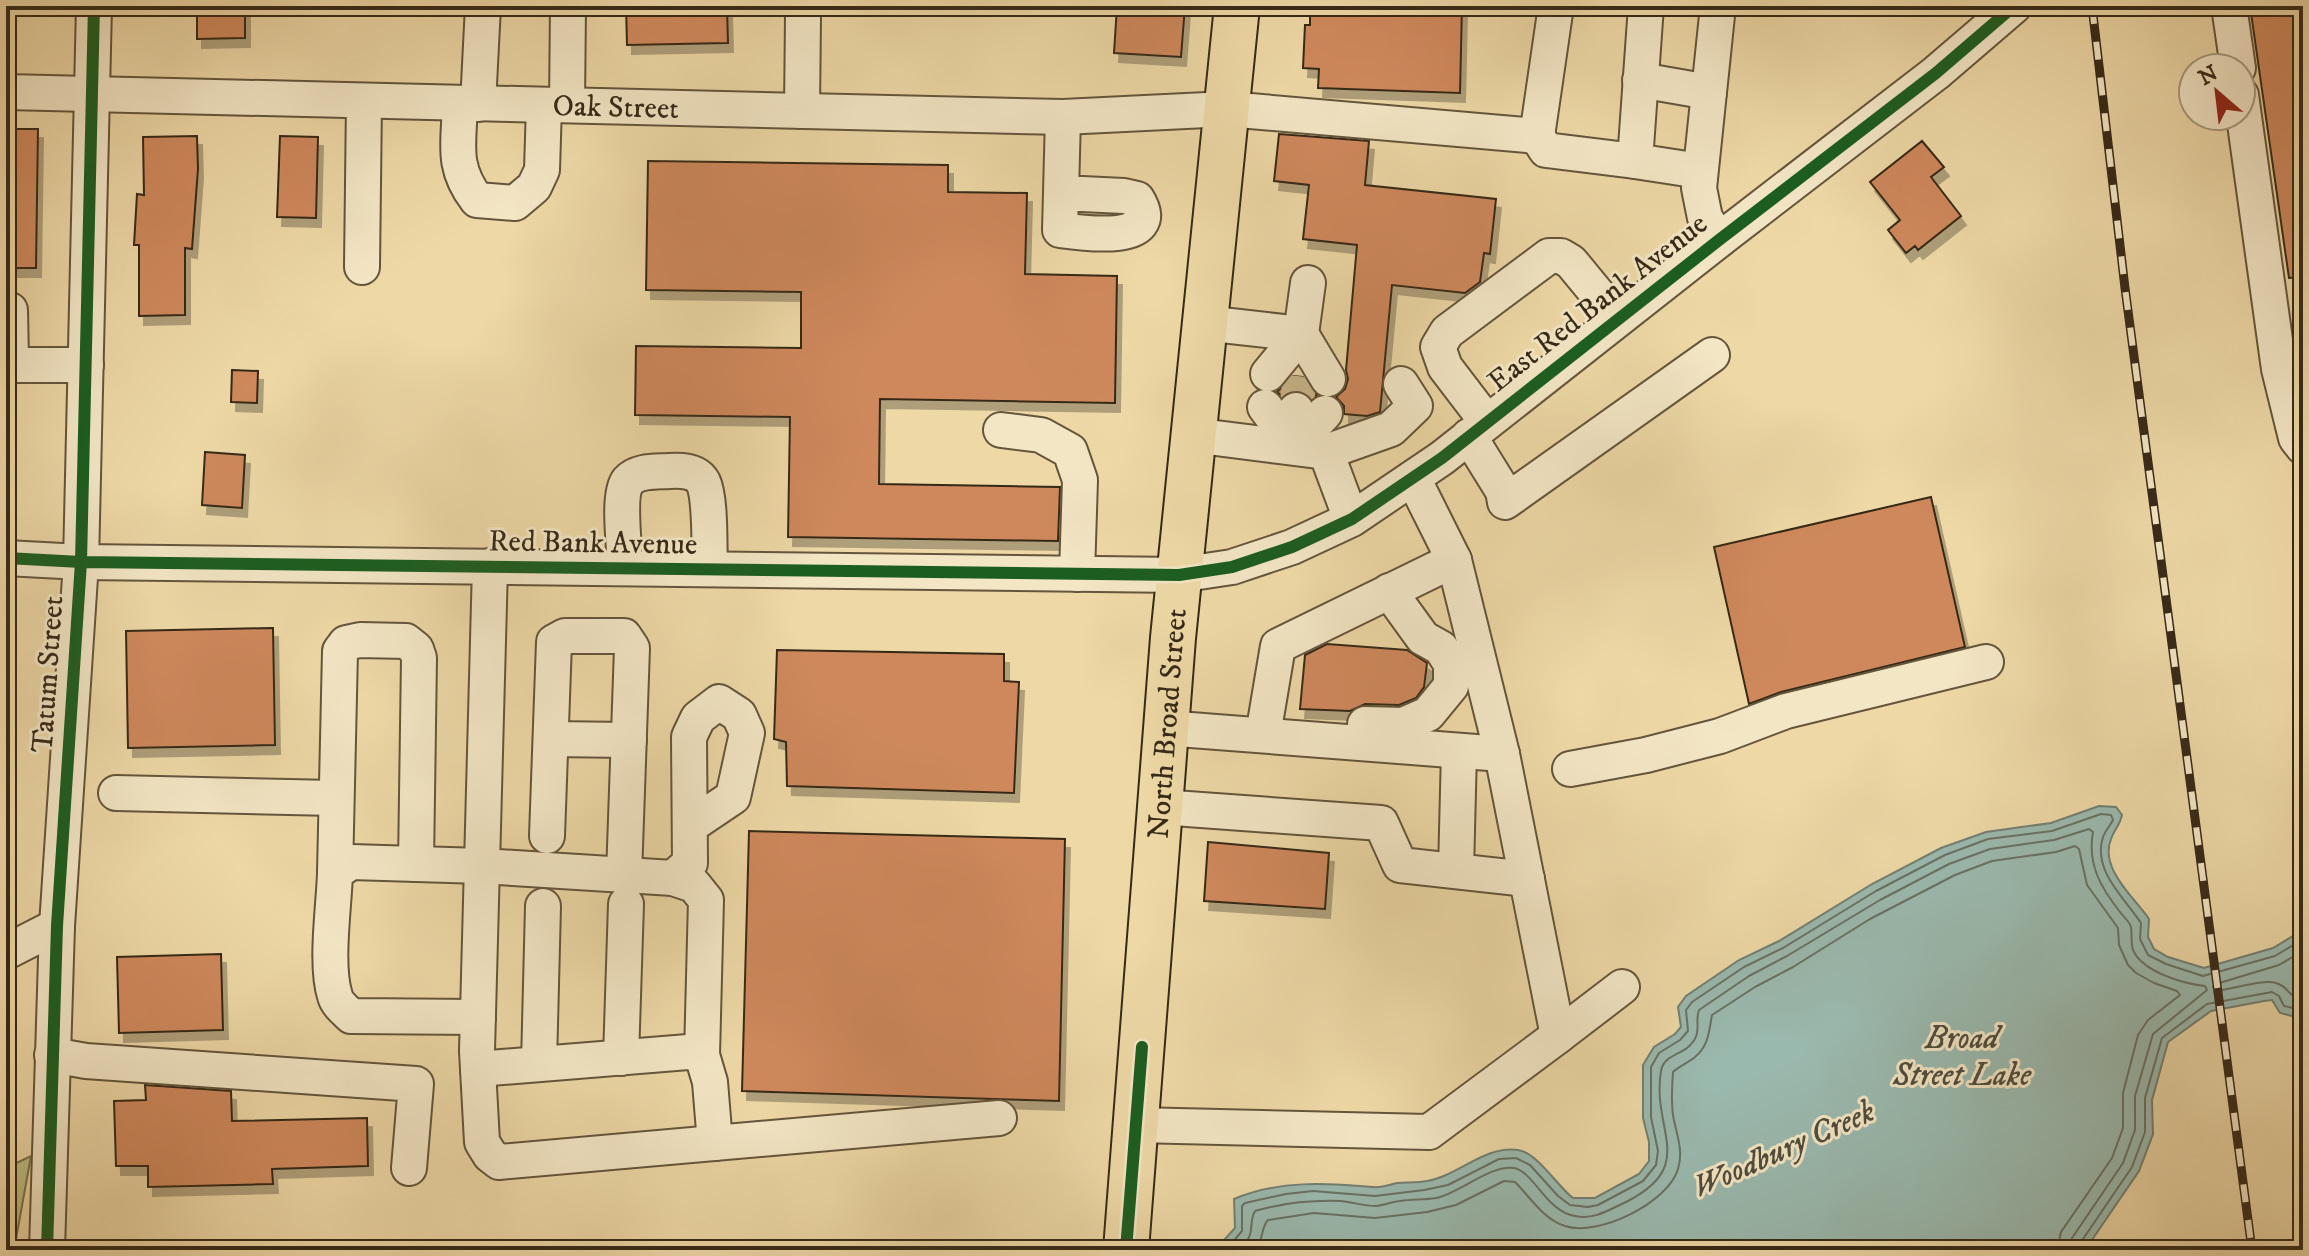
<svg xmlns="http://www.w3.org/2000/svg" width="2309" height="1256" font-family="'IM FELL DW Pica',serif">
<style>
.green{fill:#bdbd83;stroke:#7a734e;stroke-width:2}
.water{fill:#9ab9ae;stroke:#727f72;stroke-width:2}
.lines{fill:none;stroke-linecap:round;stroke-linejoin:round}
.shore{stroke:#687163;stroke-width:2}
.building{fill:#ce885c;stroke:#362918;stroke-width:2;filter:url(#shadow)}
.minor-tunnel{stroke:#c8b58a;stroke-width:34;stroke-dasharray:34 17;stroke-linecap:butt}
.minor-casing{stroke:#64553c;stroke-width:38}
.major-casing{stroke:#362918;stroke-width:48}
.minor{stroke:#f3e6c5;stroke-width:34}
.major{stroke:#edd8a6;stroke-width:44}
.rail-casing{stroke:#362918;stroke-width:9}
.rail{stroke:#f3e6c5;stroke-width:6;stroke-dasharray:18;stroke-linecap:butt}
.cycleway-casing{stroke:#f3e6c5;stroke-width:17}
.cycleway{stroke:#1b5e20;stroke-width:12}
.labels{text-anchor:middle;stroke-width:6;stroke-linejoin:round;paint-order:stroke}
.street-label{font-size:30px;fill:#362918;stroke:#f3e6c5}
.water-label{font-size:32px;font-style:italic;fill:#4f4d3e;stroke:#f3e6c5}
</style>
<defs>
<filter id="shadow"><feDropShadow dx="5" dy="9" stdDeviation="0" flood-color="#0004"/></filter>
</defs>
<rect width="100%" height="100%" fill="#edd8a6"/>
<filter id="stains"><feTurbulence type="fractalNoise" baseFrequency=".0025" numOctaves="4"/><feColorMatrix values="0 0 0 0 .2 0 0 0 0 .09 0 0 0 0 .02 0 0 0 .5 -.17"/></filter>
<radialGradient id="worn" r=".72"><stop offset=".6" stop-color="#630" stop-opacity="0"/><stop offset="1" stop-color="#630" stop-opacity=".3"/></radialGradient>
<!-- green -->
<path class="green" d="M31,1156l-17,94h-8v-82z"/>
<!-- water -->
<path class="water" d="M2099,806l17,1 6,8c-2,10 -8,15 -11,24 -12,30 24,59 38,80l-1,18 6,12 14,8 36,11 69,-20 30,-18v89l-23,-6 -8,-13 -8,1 -53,10 -43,31 -16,58 1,34 -14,37 -54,79h-870l20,-22 -1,-29c45,-19 91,-16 139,-12 8,1 16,-2 24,-4 10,-1 20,0 30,-2 31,-5 58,-36 91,-31 20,3 39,36 55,48h22l44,-24 10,-13v-19l-6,-24v-53l11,-18 21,-13 6,-7 -3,-20 8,-11 53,-36 40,-19 93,-57 69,-36 45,-16 65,-9z"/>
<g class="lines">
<!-- shore -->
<path class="shore" d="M2303,951l-24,14 -63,19 -3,3 4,4c15,-2 46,-12 59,-8 14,4 10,13 27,17
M1226,1250l16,-19v-25l3,-3 41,-9 27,-3 62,5 49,-6 24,-5 51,-26 17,-1 14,7 28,31 12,9 18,2 10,-2 45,-24 13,-16 2,-14 -7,-34v-50l8,-14 21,-13 8,-9 -2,-21 6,-8 52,-35 39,-19 93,-57 69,-36 43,-16 64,-8 49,-17 10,1 2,5c-3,6 -8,11 -10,17 -11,34 22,61 38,86l-1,16 8,16 18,9 37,12 72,-20 28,-17
M1240,1250c18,-20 7,-24 15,-39 28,-8 56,-11 85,-10 12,1 24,5 36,5 8,-1 16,-4 24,-5 12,-2 24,-1 36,-3 24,-5 55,-34 78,-30 20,4 33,44 61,48 20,4 33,-6 51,-14 73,-37 25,-71 35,-131 2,-14 17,-16 26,-23 17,-14 7,-24 12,-38l50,-34 38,-20 93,-56 69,-36 41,-15 64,-9 35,-11 4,3c-6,32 8,56 27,80 3,4 10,10 11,15 2,14 -3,22 10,34 14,14 45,23 64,25l2,4 -54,44 -18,62v34l-12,33 -51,75 -3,12
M1256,1250c7,-9 5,-23 12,-30l46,-7 61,5 52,-6 29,-7 48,-24 11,1c15,15 29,38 50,44 33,11 103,-23 113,-57 6,-19 -2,-35 -5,-54 -2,-14 -1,-29 0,-43 6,-6 15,-9 22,-15 14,-12 14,-26 17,-42l43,-28 38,-20 77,-48 85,-44 37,-14 64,-9 19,-6 4,3 8,36 31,43 1,17 9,20 8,8 18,10 23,8 3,4 -32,25 -10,15 -15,58v35l-11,30 -51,74 -4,18
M2079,1250l2,-8 51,-75 13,-35v-34l17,-60 45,-34 65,-12 7,4 5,10 19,4"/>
</g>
<!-- building -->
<path class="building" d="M197,6h48v32l-48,1z
M626,6h101l1,37 -101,2z
M1117,6h68l-4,51 -67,-4z
M1310,6h152l-2,87 -142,-5 1,-19 -16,-1 2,-43h5z
M2250,6h53v271l-14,1z
M6,129h32l-2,139h-30z
M1279,134l90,7 -4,44 131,14 -6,55 -6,-1 -4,29 -15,11 -73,-8 -12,127 -13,4 -23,-2v-8l-8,-9 9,-8 3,-10 -2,-9 11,-125 -54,-6 6,-54 -35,-4z
M197,136l1,33 -6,80 -7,-1v67l-46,1v-71h-5l3,-51 7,1 -1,-58z
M280,136l38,1 -2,81 -39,-1z
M1922,141l22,26 -13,10 30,39 -43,34 -3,-4 -9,7 -18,-23 12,-10 -30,-38z
M648,161l300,4v27l79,1 -2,81 92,2 -2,127 -235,-4 -1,85 181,3 -2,54 -270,-4 2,-120 -155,-2 1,-69 165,2v-56l-155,-2z
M232,370l26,1 -1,32 -26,-1z
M1293,376l10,1 14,18 -5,3 -6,-5 -10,-3 -14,6 -5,-4z
M205,452l40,3 -3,53 -40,-3z
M1931,497l34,150 -184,45 -32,12 -35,-157z
M273,628l2,117 -147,3 -2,-117z
M1327,644l80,6 20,13 -3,24 -8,11 -17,7 -34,-1 -15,7 -50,-2 5,-54z
M777,650l227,4v27l15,1 -5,111 -227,-7 -1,-44 -12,-3z
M749,831l316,8 -6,262 -317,-10z
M1208,842l121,11 -4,56 -121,-8z
M221,954l2,76 -104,3 -2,-76z
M145,1085l86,6 1,30 135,-3 1,48 -96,3 1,15 -125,3v-21h-32l-2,-65 32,-1z"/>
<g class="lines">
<!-- minor-tunnel -->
<path class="minor-tunnel" d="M1296,410l4,-34"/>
<defs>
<g id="minor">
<path d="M1718,6l-19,182 6,30 14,22"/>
<path d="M2229,6l9,62"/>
<path d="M1640,80l69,12"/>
<path id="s1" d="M6,92l1057,25 164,-8 310,27 19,-130"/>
<path d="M2241,95l38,274 17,69 7,9"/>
<path d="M460,103c-1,41 -9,63 17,97l38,3 19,-16 8,-17 2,-65"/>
<path d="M478,104l5,-98"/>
<path d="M567,105l1,-99"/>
<path d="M802,111l1,-95"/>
<path d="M1537,136l9,14 89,11 11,-155"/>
<path d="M1635,161l65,10"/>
<path d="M1061,193l63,3 13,3c29,46 -55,34 -77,31l3,-113"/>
<path d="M362,267l2,-166"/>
<path d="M10,310l1,50 7,5h68"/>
<path d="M1204,323l97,11 7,-51"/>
<path d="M1301,334l27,45"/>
<path d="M1268,374l33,-40"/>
<path d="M1265,407l29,39 2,-36"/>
<path d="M1487,422l-42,-55 -7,-20 9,-15 102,-76h12l10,6 47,57"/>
<path d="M1001,430l40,5 29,16 10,29 -3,94"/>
<path d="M1192,435l134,17 25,67"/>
<path d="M1469,436l34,55 2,11 207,-147"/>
<path d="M1294,446l31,-33"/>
<path d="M1326,452l65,-23 24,-23 -14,-22"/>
<path d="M6,558l75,4 1098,13 53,-8 60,-20 60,-28 90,-61 277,-218 217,-167 78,-67"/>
<path d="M490,566l-13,485 5,91 8,13 9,7 500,-44"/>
<path d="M625,568c0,-19 -8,-73 3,-87 10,-11 28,-9 41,-10 12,-1 28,0 34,11 8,16 6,67 7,87"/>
<path d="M1365,724l38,1 25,-11 23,-28v-22l-10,-16 -18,-10 -34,-47"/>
<path d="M1165,728l337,26"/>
<path d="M1263,735l15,-89 176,-86"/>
<path d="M551,739l78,1"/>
<path d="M1570,769l76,-14 74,-19 66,-25 200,-49"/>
<path d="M116,793l219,5"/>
<path d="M1160,807l221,16 19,42 127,14"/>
<path d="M547,836l7,-194 11,-6h59l8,12 -8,228"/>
<path d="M1456,871l3,-120"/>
<path d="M335,873l5,-222 6,-8 14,-3 46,1 10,8 3,9 -3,206"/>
<path d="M673,878l21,7 12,15 -4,155"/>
<path d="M6,952l51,-26"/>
<path d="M478,1017l-127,-1c-6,-6 -14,-12 -16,-20 -10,-31 -1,-89 0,-123l16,-11 131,4 191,12 17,-15 -1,-126 9,-19 21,-16 20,13 8,18 -14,64 -43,29"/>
<path d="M1558,1036l64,-49"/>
<path d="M52,1055l34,6 330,23 -7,84"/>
<path d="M621,1058l5,-154"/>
<path d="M539,1064l4,-158"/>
<path d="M478,1069l210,-17 14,3 8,27 5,61"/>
<path d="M1136,1125l293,7 129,-96 -56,-282 -48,-194 -41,-82"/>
<path d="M47,1250l10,-324 24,-364 13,-556"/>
</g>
<g id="major">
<path id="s2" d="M1126,1250l47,-612 64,-632"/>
</g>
</defs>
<!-- minor casing -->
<use href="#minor" class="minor-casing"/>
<!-- major casing -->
<use href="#major" class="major-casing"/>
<!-- minor -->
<use href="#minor" class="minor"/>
<!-- major -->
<use href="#major" class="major"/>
<defs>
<path id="rail" d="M2092,6l33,282 127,962"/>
</defs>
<!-- rail casing -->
<use href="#rail" class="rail-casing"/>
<!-- rail -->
<use href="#rail" class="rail"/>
<defs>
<path id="cycleway" d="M6,558l75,4 1098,13 53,-8 60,-20 60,-28 90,-61 277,-218 217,-167 78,-67
M47,1250l10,-324 24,-364 13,-556
M1126,1250l16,-203"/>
</defs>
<!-- cycleway casing -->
<use href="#cycleway" class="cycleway-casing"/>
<!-- cycleway -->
<use href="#cycleway" class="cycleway"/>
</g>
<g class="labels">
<!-- street labels -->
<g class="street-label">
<text dy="10" stroke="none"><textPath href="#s1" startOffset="610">Oak Street</textPath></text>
<text transform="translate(1597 302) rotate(-38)" y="10">East Red Bank Avenue</text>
<text transform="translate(593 542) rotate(1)" y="10">Red Bank Avenue</text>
<text transform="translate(47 674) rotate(-86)" y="10">Tatum Street</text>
<text dy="10" stroke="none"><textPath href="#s2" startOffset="528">North Broad Street</textPath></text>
</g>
<!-- water labels -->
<g class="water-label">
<text x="1962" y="1048">Broad<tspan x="1962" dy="37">Street Lake</tspan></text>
<text transform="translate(1783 1148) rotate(-24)" y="11">Woodbury Creek</text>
</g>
</g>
<!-- margin -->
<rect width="2309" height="1256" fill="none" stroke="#edd8a6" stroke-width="32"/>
<rect x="8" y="8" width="2293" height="1240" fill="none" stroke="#362918" stroke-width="4"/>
<rect x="16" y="16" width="2277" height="1224" fill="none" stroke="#362918" stroke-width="2"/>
<!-- north arrow -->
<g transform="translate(2217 92) rotate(332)"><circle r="38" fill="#f3e6c5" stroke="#a79a80" stroke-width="2"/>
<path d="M0-6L14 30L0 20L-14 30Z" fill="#8f2418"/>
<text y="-12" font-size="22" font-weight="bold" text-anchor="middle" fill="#362918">N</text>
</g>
<rect width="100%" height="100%" filter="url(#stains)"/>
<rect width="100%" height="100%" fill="url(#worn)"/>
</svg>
